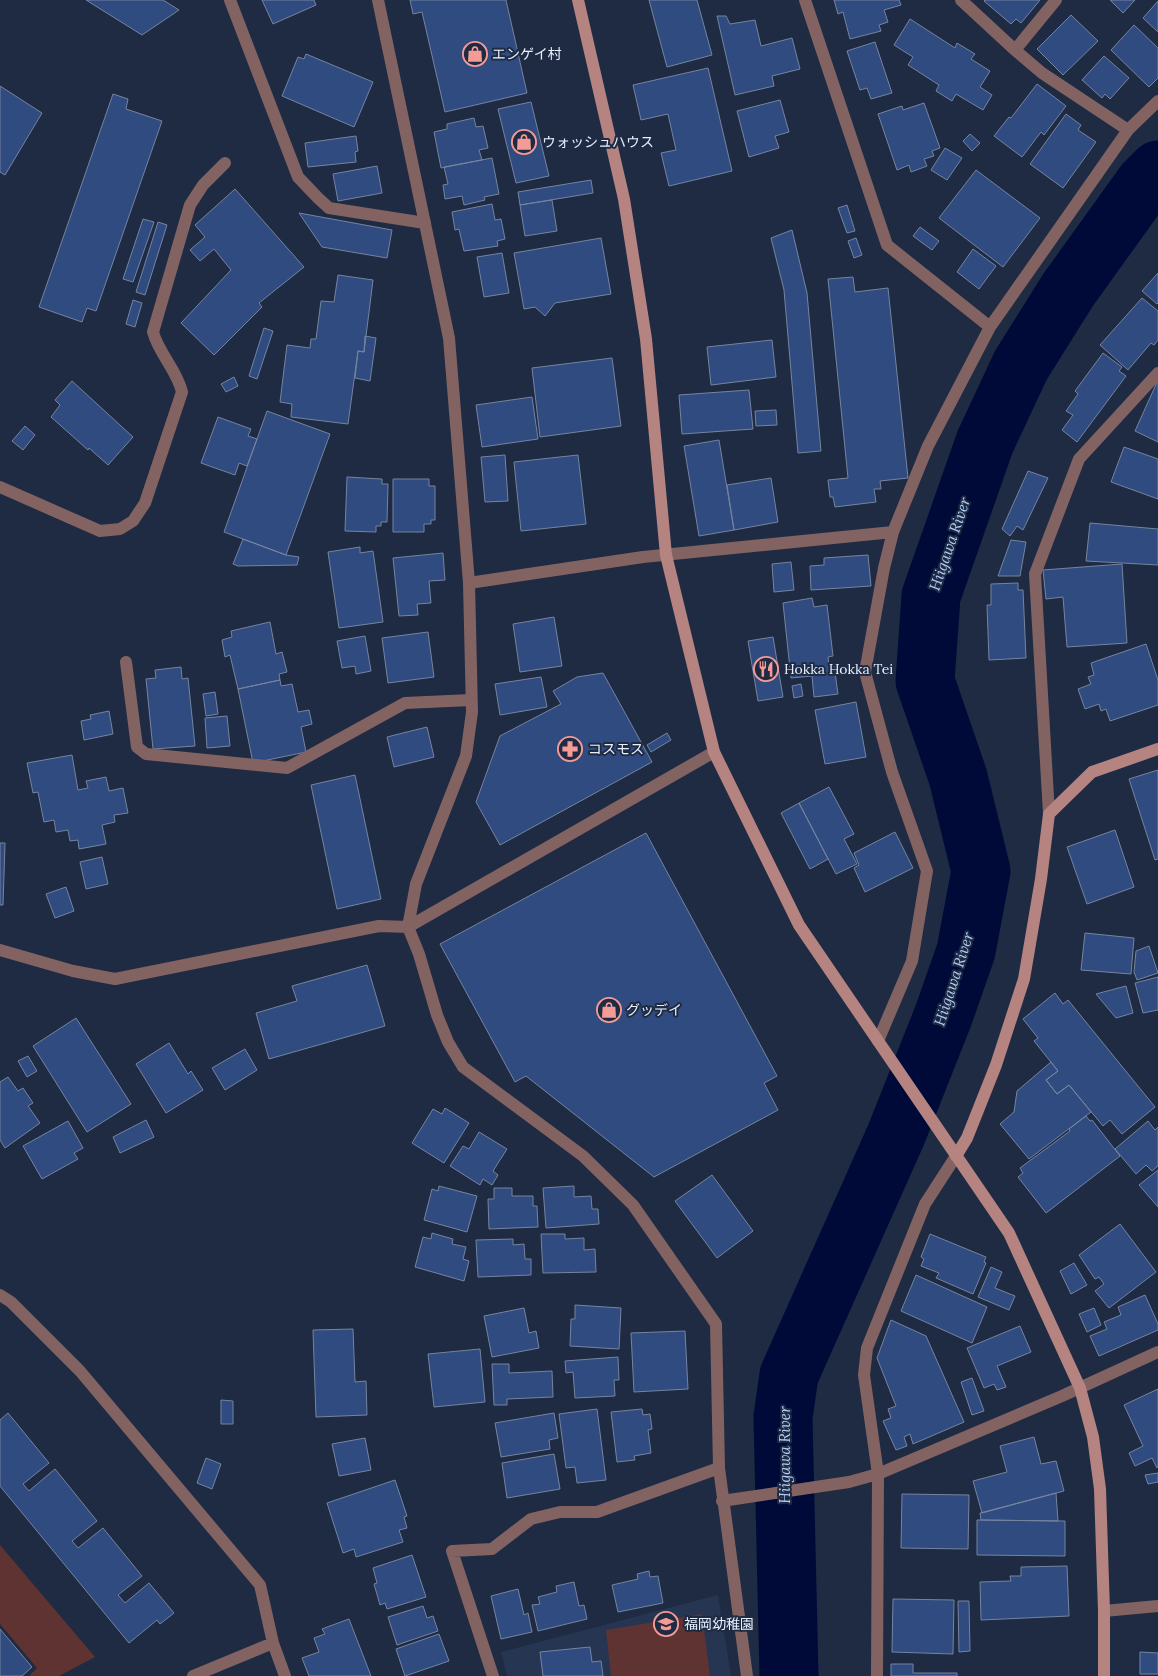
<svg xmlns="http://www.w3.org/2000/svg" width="1158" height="1676" font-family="Lora,'Noto Sans JP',serif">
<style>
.built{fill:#263652}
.green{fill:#5f3331}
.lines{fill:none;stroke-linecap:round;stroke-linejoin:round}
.river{stroke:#000a38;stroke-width:59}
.building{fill:#304b7f;stroke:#7584a0}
.lane{stroke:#836362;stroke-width:12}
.street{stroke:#836362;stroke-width:12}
.secondary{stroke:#b58380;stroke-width:12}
.labels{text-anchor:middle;stroke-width:4;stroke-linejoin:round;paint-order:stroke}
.poi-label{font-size:14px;fill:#e7efff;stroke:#1f2b42;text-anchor:start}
.water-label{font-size:15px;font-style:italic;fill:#b1ccfc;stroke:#1f2b42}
</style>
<rect width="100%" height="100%" fill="#1f2b42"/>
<!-- built -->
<path class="built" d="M718,1595l13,81h-224l-6,-24z"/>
<!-- green -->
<path class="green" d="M0,1545l95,112 -36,19h-30l8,-8 -37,-44z
M702,1614l8,62h-99l-5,-46z"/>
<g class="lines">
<!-- river -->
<path class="river" d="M789,1676l-6,-259 6,-42 107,-240 48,-121 22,-63 15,-80 -23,-94 -33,-96 6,-85 54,-154 36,-77 47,-75 77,-107 13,-13"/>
</g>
<!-- building -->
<path class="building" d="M86,0h77l16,10 -37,25z
M262,0h52l2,5 -43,19z
M410,0h96l21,93 -82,19 -23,-100 -9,2z
M649,0h48l15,55 -45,12z
M834,0h65l2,5 -17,5 4,12 -9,3 2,6 -31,8 -7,-27 -5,2z
M985,0h55l-19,23 -5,-4 -5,5 -27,-23z
M1110,0h25l-12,13z
M1158,1v31l-15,-14z
M1071,15l27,26 -35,34 -26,-26z
M717,16h9l4,8 25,-4 6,26 31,-8 8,31 -28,7 2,10 -39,9z
M910,19l45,29 2,-5 18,11 -4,5 19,12 -10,16 12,8 -9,15 -27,-16 -4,7 -16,-10 3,-6 -31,-20 5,-8 -19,-12z
M1134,25l24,23v30l-9,9 -38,-37z
M875,42l17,51 -21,6 -4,-11 -7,2 -13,-39z
M306,54l67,28 -19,45 -72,-31 16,-39 6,2z
M1104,56l25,22 -19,21 -5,-5 -3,4 -20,-18z
M708,68l24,103 -63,15 -8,-33 15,-3 -8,-36 -27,6 -8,-35z
M1037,84l29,22 -22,29 -3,-3 -19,25 -28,-21 15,-19 2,1z
M0,86l42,27 -37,62 -5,-3z
M113,94l15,5 -2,10 36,12 -66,190 -9,-3 -5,14 -43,-15z
M780,100l9,32 -14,4 4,12 -30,9 -12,-46z
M531,102l18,74 -33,7 -18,-74z
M924,103l16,45 -8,3 2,5 -10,3 3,7 -16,6 -2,-7 -12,5 -19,-56 24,-8 1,4z
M1066,114l15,11 -3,5 18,12 -33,46 -33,-24z
M474,118l2,9 7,-1 5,22 -9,2 3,10 -41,8 -7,-36 13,-3v-5z
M970,134l10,9 -8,8 -9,-10z
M356,136l2,15 -3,1 1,10 -48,5 -3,-24z
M945,148l17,10 -15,22 -16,-10z
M492,158l7,36 -15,3 1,3 -21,5 -2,-9 -17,3 -2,-14 5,-1 -4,-17z
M377,166l5,27 -44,8 -5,-27z
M976,170l64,48 -37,49 -64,-49z
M591,180l2,13 -73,12 -2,-13z
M235,189l69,78 -45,36 3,4 -48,48 -33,-32 50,-53 -17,-21 -14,12 -10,-11 15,-13 -10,-12z
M552,200l5,31 -32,5 -5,-31z
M492,204l3,16 6,-1 4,20 -8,2 1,5 -34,5 -5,-22 -4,1 -3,-18z
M847,205l8,26 -8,2 -9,-25z
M299,213l93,17 -5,28 -65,-11z
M143,219l11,3 -21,60 -10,-3z
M158,222l9,3 -22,70 -9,-3z
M920,227l19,14 -7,9 -19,-14z
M792,230l15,63 14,158 -23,2 -14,-163 -13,-52z
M601,238l10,56 -56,9 -10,13 -10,-9 -11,2 -10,-56z
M856,238l6,17 -8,3 -6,-17z
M973,249l23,17 -17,23 -22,-17z
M502,253l7,40 -25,4 -7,-40z
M1158,273v30l-1,1 -15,-13z
M338,275l35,5 -9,72 -6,-1 -10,73 -57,-7 1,-13 -12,-2 7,-57 23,3 1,-9h5l5,-38 13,1z
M853,277l2,15 33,-4 20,190 -28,3 1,8h-7l2,13 -41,5 -2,-10h-3l-2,-17 20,-2 -20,-199z
M1142,298l16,13v29l-4,5 -3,-2 -23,27 -28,-25z
M133,300l9,3 -7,24 -9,-3z
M264,328l9,3 -16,48 -8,-3z
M365,336l11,2 -6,43 -15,-3 3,-27 6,1z
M772,340l4,37 -65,8 -4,-38z
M1103,353l19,14 -3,4 7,5 -49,66 -15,-12 11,-15 -7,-4 12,-17 -3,-3z
M612,358l9,68 -81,11 -8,-69z
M234,377l4,9 -12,6 -5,-8z
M1158,380v62l-23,-11z
M72,381l61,56 -25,28 -19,-17 -1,2 -37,-33 9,-12 -5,-5z
M749,390l4,39 -71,5 -3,-39z
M532,397l6,42 -56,8 -6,-42z
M776,410l1,15 -21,1 -1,-15z
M267,411l63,23 -44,121 -62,-23z
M218,417l33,12 -3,7 9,3 -10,27 -8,-3 -4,12 -34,-12z
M25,426l10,9 -12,15 -11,-9z
M719,440l15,90 -35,6 -15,-90z
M1124,447l34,12v40l-47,-17z
M505,455l3,46 -23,1 -4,-45z
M578,455l8,69 -65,7 -7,-69z
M1028,471l20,7 -25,52 -6,-4 -7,10 -8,-7z
M347,477l35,2v5h6l-1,38h-6v4h-5v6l-31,-1z
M771,478l7,44 -44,8 -7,-45z
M393,479h36v7h6v34h-4v4h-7v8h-31z
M1090,523l68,6v36l-72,-4z
M243,539l43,16 13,2 -2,8 -59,1 -5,-2z
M1011,540l15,2 -6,34h-22z
M360,547v6l13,-2 10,71 -44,6 -11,-76z
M443,553l2,27 -16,1 2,22 -14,1 1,11 -19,1 -6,-58z
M868,555l3,31 -60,4 -1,-24 14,-1v-7z
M791,562l3,28 -20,2 -2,-28z
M1122,564l5,79 -60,4 -4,-50 -17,2 -3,-29z
M1018,583v7h5l3,68 -37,2 -2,-55h4v-21z
M812,598l2,9 13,-2 6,51 -5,1 1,9 5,-1 4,29 -24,3 -2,-21 -21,2 -8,-75z
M554,617l8,49 -42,6 -7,-48z
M270,622l6,32 6,-2 5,20 -8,2 1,6 -42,9 -8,-34 -5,2 -3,-17 10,-3 -1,-6z
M428,632l6,45 -46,6 -6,-45z
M365,636l6,35 -15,3 -1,-8 -13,2 -5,-27z
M773,637l10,60 -25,4 -10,-60z
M1146,644l12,36v25l-48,16 -4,-12 -5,2 -2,-7 -14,5 -7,-20 13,-5 -3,-7 6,-2 -3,-12z
M181,667l1,12 6,-1 7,68 -42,3 -7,-70 10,-1 -1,-8z
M603,673l49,89 -152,83 -24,-43 24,-66 61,-32 -8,-13 24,-14z
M541,677l6,30 -47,8 -5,-31z
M280,680l1,6 11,-2 6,28 11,-2 3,14 -11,3 5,25 -53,11 -15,-74z
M801,684l2,12 -9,2 -2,-12z
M215,692l3,22 -12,2 -3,-22z
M856,702l10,55 -41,7 -10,-54z
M109,711l4,23 -29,6 -3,-19 10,-2 -1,-4z
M227,716l3,30 -23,2 -2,-30z
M427,727l7,30 -40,10 -7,-30z
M667,733l4,7 -20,12 -4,-7z
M72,755l6,35 10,-2 -2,-7 20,-4 3,14 14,-3 5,25 -14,2 1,7 -13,3 4,19 -27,5 -1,-9 -8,1 -2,-11 -12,2 -2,-12 -10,2 -6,-30 -5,1 -6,-30z
M1158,770v89l-3,1 -26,-81z
M355,775l26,124 -44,10 -26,-124z
M829,787l25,47 -10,5 13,25 -21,10 -37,-71z
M799,803l29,56 -18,10 -29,-56z
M1115,830l19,57 -47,17 -20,-57z
M895,832l18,36 -48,24 -11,-24 5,-3 -5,-12z
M646,833l131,243 -13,7 14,27 -124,67 -128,-101 -11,6 -75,-138z
M0,843h5l-2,62h-3z
M102,857l6,27 -22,5 -6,-27z
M66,887l8,24 -19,7 -9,-24z
M1085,933l49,5 -3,36 -50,-4z
M1149,946l9,27 -21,7 -3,-8 2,-21z
M367,965l18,61 -116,33 -13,-46 41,-12 -5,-15z
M1158,977v33l-15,3 -8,-30z
M1126,986l7,27 -17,5 -20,-24z
M1055,993l8,11 5,-4 87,107 -33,27 -12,-14 -7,6 -34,-41 -12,9 -11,-14 12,-9 -24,-30 4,-3 -15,-19z
M76,1018l55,86 -44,28 -54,-86z
M169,1043l19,31 3,-3 12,19 -37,23 -30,-49z
M245,1049l12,21 -32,20 -13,-22z
M28,1056l9,15 -10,6 -9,-16z
M1051,1062l7,9 -12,9 11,14 12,-9 22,27 -62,47 -29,-35 14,-12 3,-21z
M8,1077l10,14 5,-3 10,15 -5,3 12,17 -35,25 -5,-8v-58z
M445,1108l24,15 -25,40 -32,-20 21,-34 9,5z
M1086,1116l4,5 2,-1 28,36 -74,57 -28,-36 5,-4 -3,-5 50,-37 -1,-2z
M146,1120l8,17 -34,16 -7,-16z
M68,1121l15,27 -9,5 4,6 -36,20 -19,-33z
M1148,1121l7,9 3,-3v39l-6,5 -6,-6 -10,9 -21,-25z
M479,1132l28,17 -14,22 5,4 -6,10 -9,-6 -3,6 -30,-19 13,-20 6,3z
M1158,1170v37l-19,-22z
M712,1175l41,56 -36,27 -42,-57z
M439,1186l38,10 -10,36 -43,-12 8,-31 6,2z
M574,1186v11l17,-1 1,13h6l1,15 -53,4 -3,-40z
M494,1188h18v8h21v10h4l1,21 -49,2 -1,-30h6z
M1120,1224l36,48 -47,36 -14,-17 9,-7 -5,-7 -4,2 -16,-24z
M432,1233l21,6 -1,5 14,3 -3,12 6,2 -5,20 -49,-14 8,-30 8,2z
M541,1234h24v5l19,-1v12l11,-1 1,23 -53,1z
M930,1234l56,23 -2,5 2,1 -13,31 -37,-16 3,-5 -18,-7 3,-7 -3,-2z
M513,1239v6l11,-1 1,15h6v16l-53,2 -2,-37z
M1074,1263l13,22 -16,9 -11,-23z
M991,1267l11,5 -7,16 20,8 -6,14 -31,-13z
M916,1275l71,32 -15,36 -71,-32z
M1145,1295l13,29v6l-59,26 -9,-20 17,-7 -3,-7 17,-7 -3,-8z
M575,1305l46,3 -2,41 -49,-3 1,-27h4z
M524,1308l5,25 7,-2 3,17 -47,9 -8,-41z
M1094,1308l7,17 -14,7 -8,-18z
M891,1320l35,16 38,86 -51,22 -3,-10 -6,3 3,9 -11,4 -13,-29 8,-3 -3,-9 8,-3 -19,-48z
M1020,1326l11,26 -34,14 9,21 -9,3 -3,-6 -10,4 -17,-40z
M353,1329l2,53 11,-1 1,34 -51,2 -3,-87z
M685,1331l3,58 -54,3 -3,-59z
M480,1349l5,53 -51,5 -6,-53z
M618,1357l1,23h-5l1,16 -40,2 -2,-26 -7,1 -1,-12z
M492,1364h17v9l43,-2 1,26 -46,2v6h-13z
M972,1378l12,33 -12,4 -11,-33z
M1158,1389v78l-1,1 -5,-10 -17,8 -6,-13 14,-7 -19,-41z
M221,1400l12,1v23h-12z
M597,1409l9,71 -29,3 -2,-16 -9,1 -7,-54z
M642,1409l1,6 7,-1 2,15 -4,1 3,23 -17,3 1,4 -18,2 -6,-50z
M8,1413l41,50 -26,21 6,7 26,-22 42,52 -25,20 6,7 25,-20 39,48 -24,19 7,8 24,-20 25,30 -14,11 -3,-4 -28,23 -129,-157v-66z
M554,1413l4,25 -9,2 1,9 -49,8 -6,-34z
M1034,1437l7,27 15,-3 8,30 -82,22 -9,-32 34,-9 -7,-26z
M365,1438l6,32 -32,6 -7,-32z
M554,1454l6,35 -53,9 -5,-35z
M206,1458l15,6 -9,25 -15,-6z
M1158,1473v9l-10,2 -3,-9z
M395,1480l12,36 -3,1 3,11 -8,2 4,12 -47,15 -2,-8 -11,4 -16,-50z
M1056,1493l2,28 -77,-1 -1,-7z
M902,1494l67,1 -1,54 -67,-1z
M977,1520l88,1v35l-88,-1z
M412,1555l14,42 -39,12 -2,-6 -5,2 -6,-21 3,-1 -4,-15z
M1067,1566l2,50 -88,4 -1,-38 31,-1 -1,-5h11v-9z
M649,1571l1,6 8,-1 5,27 -45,9 -6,-27 26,-6 -1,-5z
M574,1582l5,24 5,-1 3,14 -49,12 -6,-26 8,-1 -2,-7 19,-5 -1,-6z
M518,1589l6,26 4,-2 4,19 -31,7 -10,-43z
M893,1599l61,1 -1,54 -61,-2z
M958,1601h11l1,50 -11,1z
M423,1606l4,12 6,-2 5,15 -41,14 -9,-28z
M349,1619l22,57h-62l-7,-18 17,-6 -5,-14 11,-4 -3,-5z
M0,1629l32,38 -10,9h-22z
M439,1634l10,27 -44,15 -9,-27z
M590,1647l2,15 9,-1 2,15h-60l-3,-24z
M1140,1652l18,1v21h-18z
M891,1664h22v9h44v3h-66z"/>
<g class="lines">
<!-- lane -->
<path class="lane" d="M230,0l68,177 20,21 11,10 96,15
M0,487l100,44 20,-2 13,-8 12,-18 37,-111c-5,-22 -23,-38 -29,-60l37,-127 13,-20 22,-22
M126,662l11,85 9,7 141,14 118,-65 66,-3"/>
<!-- street -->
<path class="street" d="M378,0l71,338 20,245 3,129 -6,44 -50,128 -8,43 11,27 18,61 11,27 15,25 120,89 50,49 83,119 3,144 28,208
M805,0l82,245 103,82 138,-197 30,-29
M961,0l54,50 41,-50
M1015,50l27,23 86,57
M469,583l174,-26 250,-25
M1049,814l-14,-240 44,-115 79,-86
M0,950l73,21 42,8 264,-53 29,1 306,-175
M878,1041l34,-80 15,-90 -35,-99 -27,-100 19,-104 9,-36 35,-86 62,-119
M0,1295l11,7 69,69 180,214 13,58
M722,1501l127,-19 29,-8 -14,-99 3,-27 58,-144 31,-48
M1104,1611l54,-5
M193,1676l80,-33 12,33
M493,1676l-41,-125 40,-2 39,-30 29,-7h37l122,-44
M877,1676l1,-202 184,-78 96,-44"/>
<!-- secondary -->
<path class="secondary" d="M578,0l46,199 22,140 20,216 48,197 85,173 210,308 71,155 13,49 7,52 4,122v65
M956,1156l11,-18 29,-73 28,-86 17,-100 8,-65 43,-42 66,-23"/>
</g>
<!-- icons -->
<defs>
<symbol id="shop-ring" viewBox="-11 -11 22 22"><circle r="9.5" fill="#1f2b42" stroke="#f59b97" stroke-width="1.5"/><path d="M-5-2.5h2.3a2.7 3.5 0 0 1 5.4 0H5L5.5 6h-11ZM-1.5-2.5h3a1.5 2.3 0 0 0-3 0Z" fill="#f59b97"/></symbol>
<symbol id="restaurant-ring" viewBox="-11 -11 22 22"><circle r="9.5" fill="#1f2b42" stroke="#f59b97" stroke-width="1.5"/><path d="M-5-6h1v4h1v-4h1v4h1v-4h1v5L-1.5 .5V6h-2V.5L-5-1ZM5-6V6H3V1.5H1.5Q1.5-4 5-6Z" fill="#f59b97"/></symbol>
<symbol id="pharmacy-ring" viewBox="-11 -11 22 22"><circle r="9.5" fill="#1f2b42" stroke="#f59b97" stroke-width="1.5"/><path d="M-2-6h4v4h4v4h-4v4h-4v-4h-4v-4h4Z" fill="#f59b97"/></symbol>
<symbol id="school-ring" viewBox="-11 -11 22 22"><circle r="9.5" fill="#1f2b42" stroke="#f59b97" stroke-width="1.5"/><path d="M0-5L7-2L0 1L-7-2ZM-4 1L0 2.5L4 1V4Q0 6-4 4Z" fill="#f59b97"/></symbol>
</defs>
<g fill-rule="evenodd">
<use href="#shop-ring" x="461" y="40" width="28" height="28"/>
<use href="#shop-ring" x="510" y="128" width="28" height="28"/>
<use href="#restaurant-ring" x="752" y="655" width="28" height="28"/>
<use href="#pharmacy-ring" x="556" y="735" width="28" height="28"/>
<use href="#shop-ring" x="595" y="996" width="28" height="28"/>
<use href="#school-ring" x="652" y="1610" width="28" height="28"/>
</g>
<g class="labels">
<!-- poi labels -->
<g class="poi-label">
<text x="492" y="59">エンゲイ村</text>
<text x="542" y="147">ウォッシュハウス</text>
<text x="784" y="674">Hokka Hokka Tei</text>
<text x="588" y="754">コスモス</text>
<text x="626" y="1015">グッデイ</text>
<text x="684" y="1629">福岡幼稚園</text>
</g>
<!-- water labels -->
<g class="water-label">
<text transform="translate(950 544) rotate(-71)" y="5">Hiigawa River</text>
<text transform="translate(954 979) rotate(-72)" y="5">Hiigawa River</text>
<text transform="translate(785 1455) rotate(-90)" y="5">Hiigawa River</text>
</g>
</g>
</svg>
